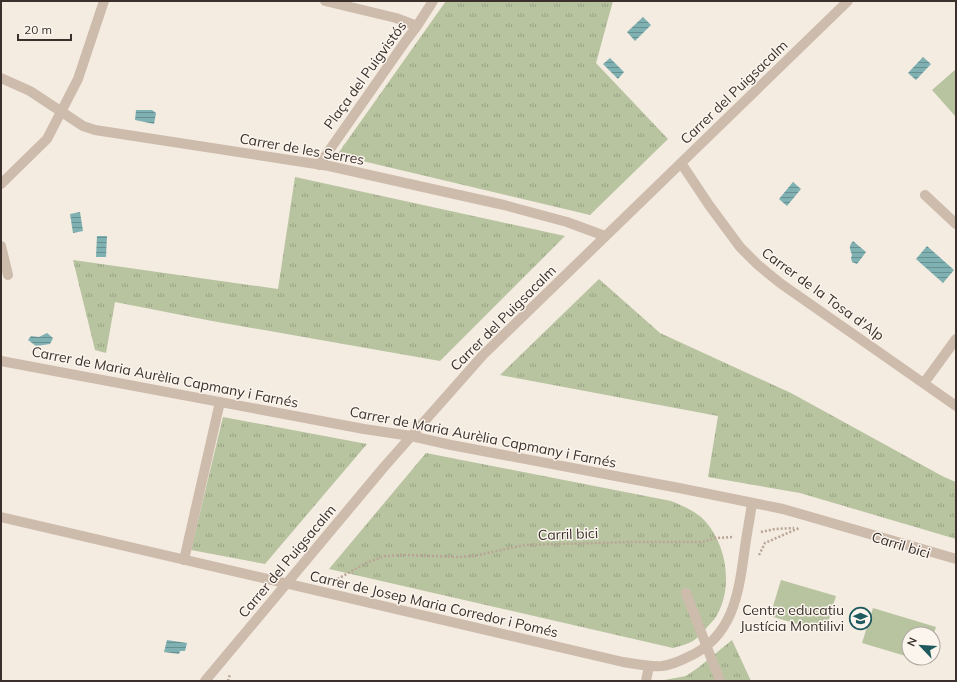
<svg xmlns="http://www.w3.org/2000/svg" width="957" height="682" font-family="Mulish,sans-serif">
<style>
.grass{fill:url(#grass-tufts)}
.garden{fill:#b8c4a0}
.water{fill:url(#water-rules)}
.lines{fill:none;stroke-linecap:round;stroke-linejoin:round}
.path{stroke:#b9a596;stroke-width:2.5;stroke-dasharray:2 2;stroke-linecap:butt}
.street{stroke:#cdbbac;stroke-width:10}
.labels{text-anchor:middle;stroke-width:3;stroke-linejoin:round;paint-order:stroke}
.street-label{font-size:14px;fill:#3b302b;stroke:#fbf5ee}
.poi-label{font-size:14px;fill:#3b302b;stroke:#fbf5ee;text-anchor:end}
</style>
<defs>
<pattern id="grass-tufts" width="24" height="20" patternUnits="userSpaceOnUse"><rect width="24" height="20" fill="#b8c4a0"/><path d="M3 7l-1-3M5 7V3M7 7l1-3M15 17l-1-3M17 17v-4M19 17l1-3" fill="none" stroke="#97a083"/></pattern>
<pattern id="water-rules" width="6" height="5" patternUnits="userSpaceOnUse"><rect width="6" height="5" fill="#7fb0b2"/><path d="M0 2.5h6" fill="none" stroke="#699091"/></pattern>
</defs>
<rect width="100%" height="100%" fill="#f4ebe1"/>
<!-- grass -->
<path class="grass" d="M446,1h167l-17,62 72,76 -78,76 -253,-60z
M295,177l270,59 -125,125 -228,-40 -97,-19 -9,51 -11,-3 -22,-90 205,29z
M599,279l61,54 131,60 153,84 12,5v57l-156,-46 -92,-16 10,-61 -218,-41z
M223,417l144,27 -102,120 -74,-14z
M426,453l245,48c12,5 25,10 34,20 21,23 28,64 13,92 -2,5 -6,9 -9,12 -5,6 -12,14 -18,17 -6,3 -12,4 -18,6l-344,-79z
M732,640l19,41h-92l27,-5 13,-9z"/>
<!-- garden -->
<path class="garden" d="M956,69v48l-24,-27z
M781,580l55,16 -11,36 -55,-16z
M873,608l63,19 -3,9v-2h-24v23l-47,-14z"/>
<!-- water -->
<path class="water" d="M643,17l8,8 -16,16 -8,-9z
M923,57l8,7 -15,16 -8,-7z
M610,58l14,14 -6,7 -15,-15z
M136,110h16l4,3 -2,11 -19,-4z
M793,182l8,7 -14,17 -8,-7z
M80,212l3,19 -10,2 -3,-19z
M97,236h10l-1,21h-10z
M853,241l13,11 -9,12 -5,-2 -1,-4 1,-3c-2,-6 -4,-8 1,-14z
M927,246l27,24 -11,13 -27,-24z
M47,333l6,5 -3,6 -14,2 -8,-6 3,-4 8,1z
M167,640l20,3 -2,8h-5l-1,3 -15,-2z"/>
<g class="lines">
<!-- path -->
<path class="path" d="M761,532l14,-3 19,-1
M759,555l6,-12 34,-15
M334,581l32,-18 19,-7 21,-1 50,2 18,-1 50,-11 107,-3h72l13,-4 17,-1
M228,681l2,-7"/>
<!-- street -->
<path class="street" d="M325,1l71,17 21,8
M1,78l29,13 53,35 12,4 234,36 175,39 63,17 38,14
M681,163l28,42 31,42 18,18 22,18 176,123
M319,165l86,-123 12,-16 16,-25
M1,184l46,-45 31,-60 26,-78
M925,195l31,29
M1,246l7,29
M1,361l363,68 47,7 40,9 228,43 104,21 173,50
M924,383l32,-44
M1,517l622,145c13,2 26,5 39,4 9,-1 18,-5 26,-9 46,-20 51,-66 57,-110 2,-15 5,-29 7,-44
M184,560l36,-158
M686,593l34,88
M205,681l179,-214 99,-112 365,-354
M646,681l3,-15"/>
</g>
<!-- icons -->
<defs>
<symbol id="school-ring" viewBox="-11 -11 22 22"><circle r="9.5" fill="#fbf5ee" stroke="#1f5a5e" stroke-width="1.5"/><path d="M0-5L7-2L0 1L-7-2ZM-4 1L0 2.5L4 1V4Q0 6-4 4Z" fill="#1f5a5e"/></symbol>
</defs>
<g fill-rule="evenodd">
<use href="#school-ring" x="848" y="606" width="25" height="25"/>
</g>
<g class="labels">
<!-- street labels -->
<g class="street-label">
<text transform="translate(365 75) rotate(-54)" y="5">Plaça del Puigvistós</text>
<text transform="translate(734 92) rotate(-44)" y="5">Carrer del Puigsacalm</text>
<text transform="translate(302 149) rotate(10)" y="5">Carrer de les Serres</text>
<text transform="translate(823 294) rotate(36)" y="5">Carrer de la Tosa d'Alp</text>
<text transform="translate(503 318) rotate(-45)" y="5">Carrer del Puigsacalm</text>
<text transform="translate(165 377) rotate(11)" y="5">Carrer de Maria Aurèlia Capmany i Farnés</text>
<text transform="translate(483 437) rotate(11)" y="5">Carrer de Maria Aurèlia Capmany i Farnés</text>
<text transform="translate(568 534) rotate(-2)" y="5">Carril bici</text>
<text transform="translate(901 545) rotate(17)" y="5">Carril bici</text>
<text transform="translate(287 561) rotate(-50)" y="5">Carrer del Puigsacalm</text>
<text transform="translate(434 604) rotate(13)" y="5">Carrer de Josep Maria Corredor i Pomés</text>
</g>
<!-- poi labels -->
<g class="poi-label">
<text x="844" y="615">Centre educatiu<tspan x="844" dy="16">Justícia Montilivi</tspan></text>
</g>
</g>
<!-- border -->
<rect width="957" height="682" fill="none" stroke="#3b302b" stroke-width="4"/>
<!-- north arrow -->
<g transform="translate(921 646) rotate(295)"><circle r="19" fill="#fbf5ee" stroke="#aea6a0"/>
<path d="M0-3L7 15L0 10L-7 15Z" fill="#1f5a5e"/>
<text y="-6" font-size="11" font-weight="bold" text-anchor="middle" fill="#3b302b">N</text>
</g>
<!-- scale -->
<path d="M18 34v6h53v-6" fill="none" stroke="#3b302b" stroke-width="2"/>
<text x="24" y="34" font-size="12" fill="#3b302b" stroke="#fbf5ee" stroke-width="3" paint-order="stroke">20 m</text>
</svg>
